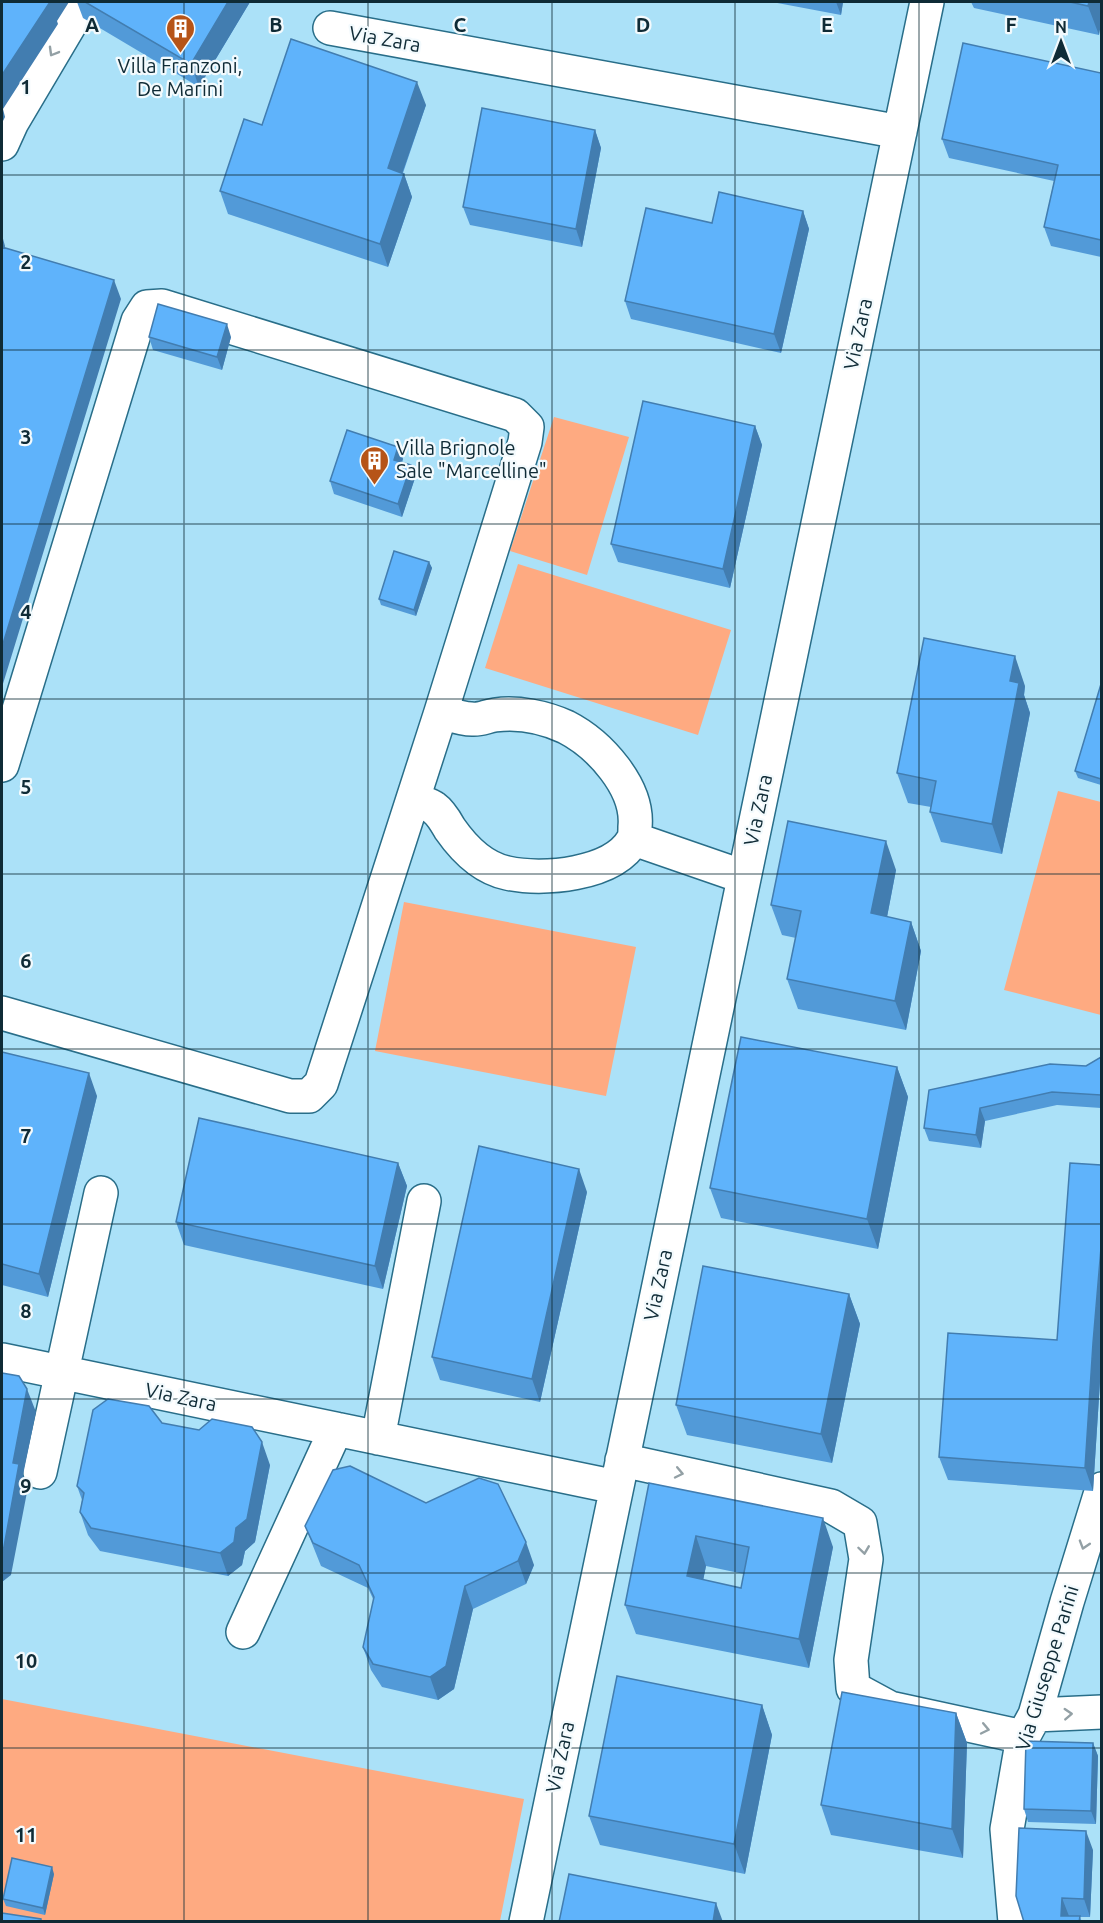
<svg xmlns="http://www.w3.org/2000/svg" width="1103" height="1923" font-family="Ubuntu,sans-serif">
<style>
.green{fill:#feaa81}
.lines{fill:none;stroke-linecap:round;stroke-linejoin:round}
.minor-casing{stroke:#296e89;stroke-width:36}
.minor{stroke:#fff;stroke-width:33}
.wall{fill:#529ad8;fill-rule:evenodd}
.shaded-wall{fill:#427db0}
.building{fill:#5fb3fb;stroke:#427db0;stroke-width:1.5;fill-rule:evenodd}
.oneway{stroke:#93a0a5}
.grid{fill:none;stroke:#0f2b36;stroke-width:1.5;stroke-opacity:0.55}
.labels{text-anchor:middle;stroke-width:4.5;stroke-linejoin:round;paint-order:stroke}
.street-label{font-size:20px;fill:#0f2b36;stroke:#f3fafd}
.poi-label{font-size:20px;fill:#0f2b36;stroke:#f3fafd}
.grid-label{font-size:20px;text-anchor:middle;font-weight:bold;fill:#0f2b36;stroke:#f3fafd;stroke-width:4.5;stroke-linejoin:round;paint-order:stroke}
</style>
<rect width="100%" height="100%" fill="#abe1f8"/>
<!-- green -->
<path class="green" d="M554,417l75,20 -42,138 -77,-24z
M518,564l213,66 -33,105 -213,-67z
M1058,791l43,11v213l-97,-25z
M404,902l232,45 -30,149 -231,-45z
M2,1699l522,100 -24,122h-498z"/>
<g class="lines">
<defs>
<path id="minor" d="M330,28l570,104
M2,144l10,-22 71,-120
M2,765l136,-444 9,-14 15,-1 353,109 12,12 -2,15 -84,270 -120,372 -12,12h-19l-288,-83
M413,799c7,3 16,5 21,9 7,5 12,14 16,21 14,20 33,39 57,44 35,8 106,2 126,-33 2,-3 2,-9 2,-13 4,-40 -36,-83 -69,-100 -22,-10 -48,-15 -71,-12 -8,1 -15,5 -23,4 -10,0 -21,-4 -31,-7
M634,839l110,38
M2,1360l614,127
M378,1438l46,-237
M622,1460l209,46 29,17 6,36 -15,101 2,28 37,20 133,29
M40,1472l61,-279
M243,1632l93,-203
M1035,1715l67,-3
M526,1922l401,-1920
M1015,1922l-8,-93 16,-92 12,-22 32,-113 35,-113"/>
</defs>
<!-- minor casing -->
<use href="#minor" class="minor-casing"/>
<!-- minor -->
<use href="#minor" class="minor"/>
</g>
<!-- wall -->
<path class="wall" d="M77,2h173l-51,85 -116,-69z
M772,2h71l-2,13z
M971,2h130l-2,33 -125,-27z
M1101,73v184l-50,-11 -7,-19 10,-46 -105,-23 -7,-19z
M426,105l-23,68 1,1 8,23 -24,70 -160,-53 -8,-23 42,-66z
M595,130l6,18 -19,99 -112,-22 -7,-18z
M803,211l6,18 -28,124 -150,-34 -6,-18 87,-78z
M149,337h82l-9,33 -69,-20z
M755,426l7,19 -32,143 -112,-26 -7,-18z
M398,447l5,12 -1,3 9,3 4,13 -13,39 -68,-23 -4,-13z
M429,562l3,6 -16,48 -35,-11 -2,-6z
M1101,684v101l-23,-7 -3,-7z
M1025,686l-1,9 6,18 -28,141 -61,-12 -11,-30 1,-5 -23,-4 -11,-30z
M896,870l-9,47 24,5 10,29 -15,79 -108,-21 -11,-30 9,-41 -14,-3 -11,-30z
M2,1052l95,44 -49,201 -46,-12z
M1101,1057v51l-44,-3 -72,16 -4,27 -52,-7 -5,-13 162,-62z
M897,1067l11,30 -30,152 -157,-31 -11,-30z
M398,1163l9,23 -24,103 -199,-44 -8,-23z
M587,1192l-47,210 -100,-22 -8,-23z
M849,1294l11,30 -28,139 -145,-28 -11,-30z
M1101,1366l-8,125 -145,-11 -9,-23z
M162,1423l108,42 -15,77 -10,9 -3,14 -14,11 -128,-25 -12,-16 -8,-23 2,-12 -5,-14z
M333,1470l201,95 -8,19 -53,25 -19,80 -16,11 -56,-13 -11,-17 -8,-23 11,-46 -6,-13 -47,-22 -16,-40z
M649,1483l184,64 -24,121 -173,-34 -11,-29zM706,1566l38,8 -3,14 -38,-8z
M762,1705l10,30 -27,139 -145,-29 -11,-29z
M956,1713l11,30 -4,115 -132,-23 -10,-30z
M1093,1743l5,13 -2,68 -68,-2 -4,-13z
M1093,1850l-3,67h-10l2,5h-58z
M54,1874l-9,41 -39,-9 -3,-7z"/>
<!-- shaded-wall -->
<path class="shaded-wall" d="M48,2h21l-12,19 1,3 -55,85 2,8 -3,6v-48z
M228,2h22l-51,85 -8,-23z
M836,2h7l-2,13z
M1089,2h12v22l-2,11 -11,-29z
M417,82l9,23 -30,86 -8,-23z
M595,130l6,18 -19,99 -6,-18z
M404,174l8,23 -24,70 -8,-23z
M803,211l6,18 -28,124 -7,-19z
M2,235l3,11 -3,13z
M114,280l7,19 -119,388v-40z
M227,324l4,13 -9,33 -5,-13z
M755,426l7,19 -32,143 -7,-19z
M398,447l5,12 -5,13 -4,-12z
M411,465l4,13 -13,39 -4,-13z
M429,562l3,6 -16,48 -2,-6z
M1015,656l10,30 -1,9 6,18 -28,141 -10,-30 18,-143z
M886,841l10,29 -14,73 -11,-30z
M911,922l10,29 -15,79 -11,-29z
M897,1067l11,30 -30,152 -11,-30z
M89,1073l8,23 -49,201 -9,-23z
M980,1108l5,13 -4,27 -5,-13z
M398,1163l9,23 -24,103 -8,-23z
M579,1169l8,23 -47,210 -8,-23z
M1101,1248v118l-8,125 -8,-23 8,-125z
M849,1294l11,30 -28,139 -11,-29z
M27,1389l9,23 -13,63 5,12 -17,88 -9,7v-29l11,-90z
M262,1442l8,23 -15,77 -10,9 -3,14 -14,11 -8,-23 16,-25z
M823,1518l10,29 -24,121 -10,-29z
M696,1536l10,30 -8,40 -11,-30z
M526,1542l8,23 -8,19 -8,-23z
M465,1586l8,23 -19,80 -16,11 -8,-23z
M762,1705l10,30 -27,139 -11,-30z
M956,1713l11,30 -4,115 -11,-29z
M1093,1743l5,13 -2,68 -5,-13z
M1086,1831l7,19 -3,67 -6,-18z
M52,1867l2,7 -9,41 -2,-7z
M1062,1898l7,18h-8z
M716,1903l7,19h-10z"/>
<!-- building -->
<path class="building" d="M2,2h48l-48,73z
M85,2h143l-37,62z
M1070,2h19l-1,4z
M291,39l126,43 -29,86 16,6 -24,70 -160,-53 24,-72 18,6z
M963,43l138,30v167l-57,-13 14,-62 -116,-26z
M482,108l113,22 -19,99 -113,-22z
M719,192l84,19 -29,123 -149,-33 21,-93 66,15z
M2,247l112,33 -112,367z
M158,304l69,20 -10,33 -68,-20z
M643,401l112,25 -32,143 -112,-25z
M347,430l51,17 -4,13 17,5 -13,39 -68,-23z
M394,551l35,11 -15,48 -35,-11z
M924,638l91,18 -5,25 9,2 -27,141 -62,-12 6,-31 -39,-8z
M1101,684v95l-26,-8z
M788,821l98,20 -15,72 40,9 -16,79 -108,-22 14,-68 -30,-6z
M741,1037l156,30 -30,152 -157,-31z
M2,1052l87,21 -50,201 -37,-10z
M1101,1057v38l-49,-3 -72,16 -4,27 -52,-7 5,-38 121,-26 36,2z
M199,1118l199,45 -23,103 -199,-44z
M479,1146l100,23 -47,210 -100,-22z
M1070,1163l31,2v83l-8,95 -8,125 -146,-11 9,-124 109,7z
M703,1266l146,28 -28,140 -145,-29z
M2,1373l17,3 8,13 -14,74 6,1 -16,88 -1,1z
M108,1399l41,7 13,17 37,7 13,-11 40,8 10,15 -15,77 -11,9 -2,14 -14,11 -129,-25 -11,-16 4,-19 -7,-7 16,-76z
M350,1466l76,37 53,-25 19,6 28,58 -8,19 -53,25 -19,80 -16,11 -57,-13 -10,-17 11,-50 -15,-32 -46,-22 -8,-17 28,-56z
M649,1483l174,35 -24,121 -174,-34zM696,1536l53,11 -8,41 -54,-12z
M617,1676l145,29 -28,139 -145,-28z
M842,1692l114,21 -4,116 -131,-24z
M1026,1741l67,2 -2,68 -67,-2z
M1019,1828l67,3 -2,68 -22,-1 -1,18h19l-1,6h-55l-8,-26z
M12,1858l40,9 -9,41 -40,-9z
M569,1874l147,29 -3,19h-154z
M2,1913l39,6v3h-39z"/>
<!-- one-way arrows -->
<defs><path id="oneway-chevron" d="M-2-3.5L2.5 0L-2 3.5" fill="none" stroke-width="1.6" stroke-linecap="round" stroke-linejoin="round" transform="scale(1.5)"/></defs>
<g class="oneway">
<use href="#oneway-chevron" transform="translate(53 52) rotate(120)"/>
<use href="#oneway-chevron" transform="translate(679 1473) rotate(12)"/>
<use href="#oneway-chevron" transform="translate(1084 1545) rotate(107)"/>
<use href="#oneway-chevron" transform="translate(864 1550) rotate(82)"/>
<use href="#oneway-chevron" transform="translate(1068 1714) rotate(-3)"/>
<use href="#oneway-chevron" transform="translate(985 1729) rotate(12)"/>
</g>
<!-- grid -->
<path class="grid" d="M184,2v1920M368,2v1920M552,2v1920M735,2v1920M919,2v1920M2,175h1100M2,350h1100M2,524h1100M2,699h1100M2,874h1100M2,1049h1100M2,1224h1100M2,1399h1100M2,1573h1100M2,1748h1100"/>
<!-- icons -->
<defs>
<symbol id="building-pin" viewBox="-11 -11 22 30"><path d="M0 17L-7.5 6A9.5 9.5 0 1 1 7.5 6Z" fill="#b65418" stroke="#f3fafd"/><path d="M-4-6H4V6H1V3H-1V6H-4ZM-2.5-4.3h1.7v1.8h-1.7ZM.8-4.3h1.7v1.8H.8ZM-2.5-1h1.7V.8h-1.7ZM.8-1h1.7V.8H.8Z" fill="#fff"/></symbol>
</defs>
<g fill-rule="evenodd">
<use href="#building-pin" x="164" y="12" width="33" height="45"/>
<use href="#building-pin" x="358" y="444" width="33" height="45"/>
</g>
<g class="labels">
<!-- street labels -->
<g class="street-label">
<text transform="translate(385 39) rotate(10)" y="7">Via Zara</text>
<text transform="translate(858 334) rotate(-78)" y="7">Via Zara</text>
<text transform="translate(758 810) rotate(-78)" y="7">Via Zara</text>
<text transform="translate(658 1285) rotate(-78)" y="7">Via Zara</text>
<text transform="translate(181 1397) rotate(12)" y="7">Via Zara</text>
<text transform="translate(1047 1668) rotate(-73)" y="7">Via Giuseppe Parini</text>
<text transform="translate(560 1757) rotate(-78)" y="7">Via Zara</text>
</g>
<!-- poi labels -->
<g class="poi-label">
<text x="180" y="73">Villa Franzoni,<tspan x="180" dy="23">De Marini</tspan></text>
<text x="396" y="455" text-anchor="start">Villa Brignole<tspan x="396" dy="23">Sale "Marcelline"</tspan></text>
</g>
</g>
<g class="grid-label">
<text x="92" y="32">A</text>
<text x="276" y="32">B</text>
<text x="460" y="32">C</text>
<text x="643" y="32">D</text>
<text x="827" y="32">E</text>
<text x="1011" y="32">F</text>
<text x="26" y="94">1</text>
<text x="26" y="269">2</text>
<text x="26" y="444">3</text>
<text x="26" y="619">4</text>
<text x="26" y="794">5</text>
<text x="26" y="968">6</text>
<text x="26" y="1143">7</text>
<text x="26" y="1318">8</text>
<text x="26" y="1493">9</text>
<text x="26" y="1668">10</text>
<text x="26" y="1842">11</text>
</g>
<!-- border -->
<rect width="1103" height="1923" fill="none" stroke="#0f2b36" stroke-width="6"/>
<!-- north arrow -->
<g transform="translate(1061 42)" stroke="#f3fafd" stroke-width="4.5" paint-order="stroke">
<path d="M0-4.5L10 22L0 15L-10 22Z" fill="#0f2b36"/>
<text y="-9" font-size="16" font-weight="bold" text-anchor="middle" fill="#0f2b36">N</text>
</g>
</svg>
